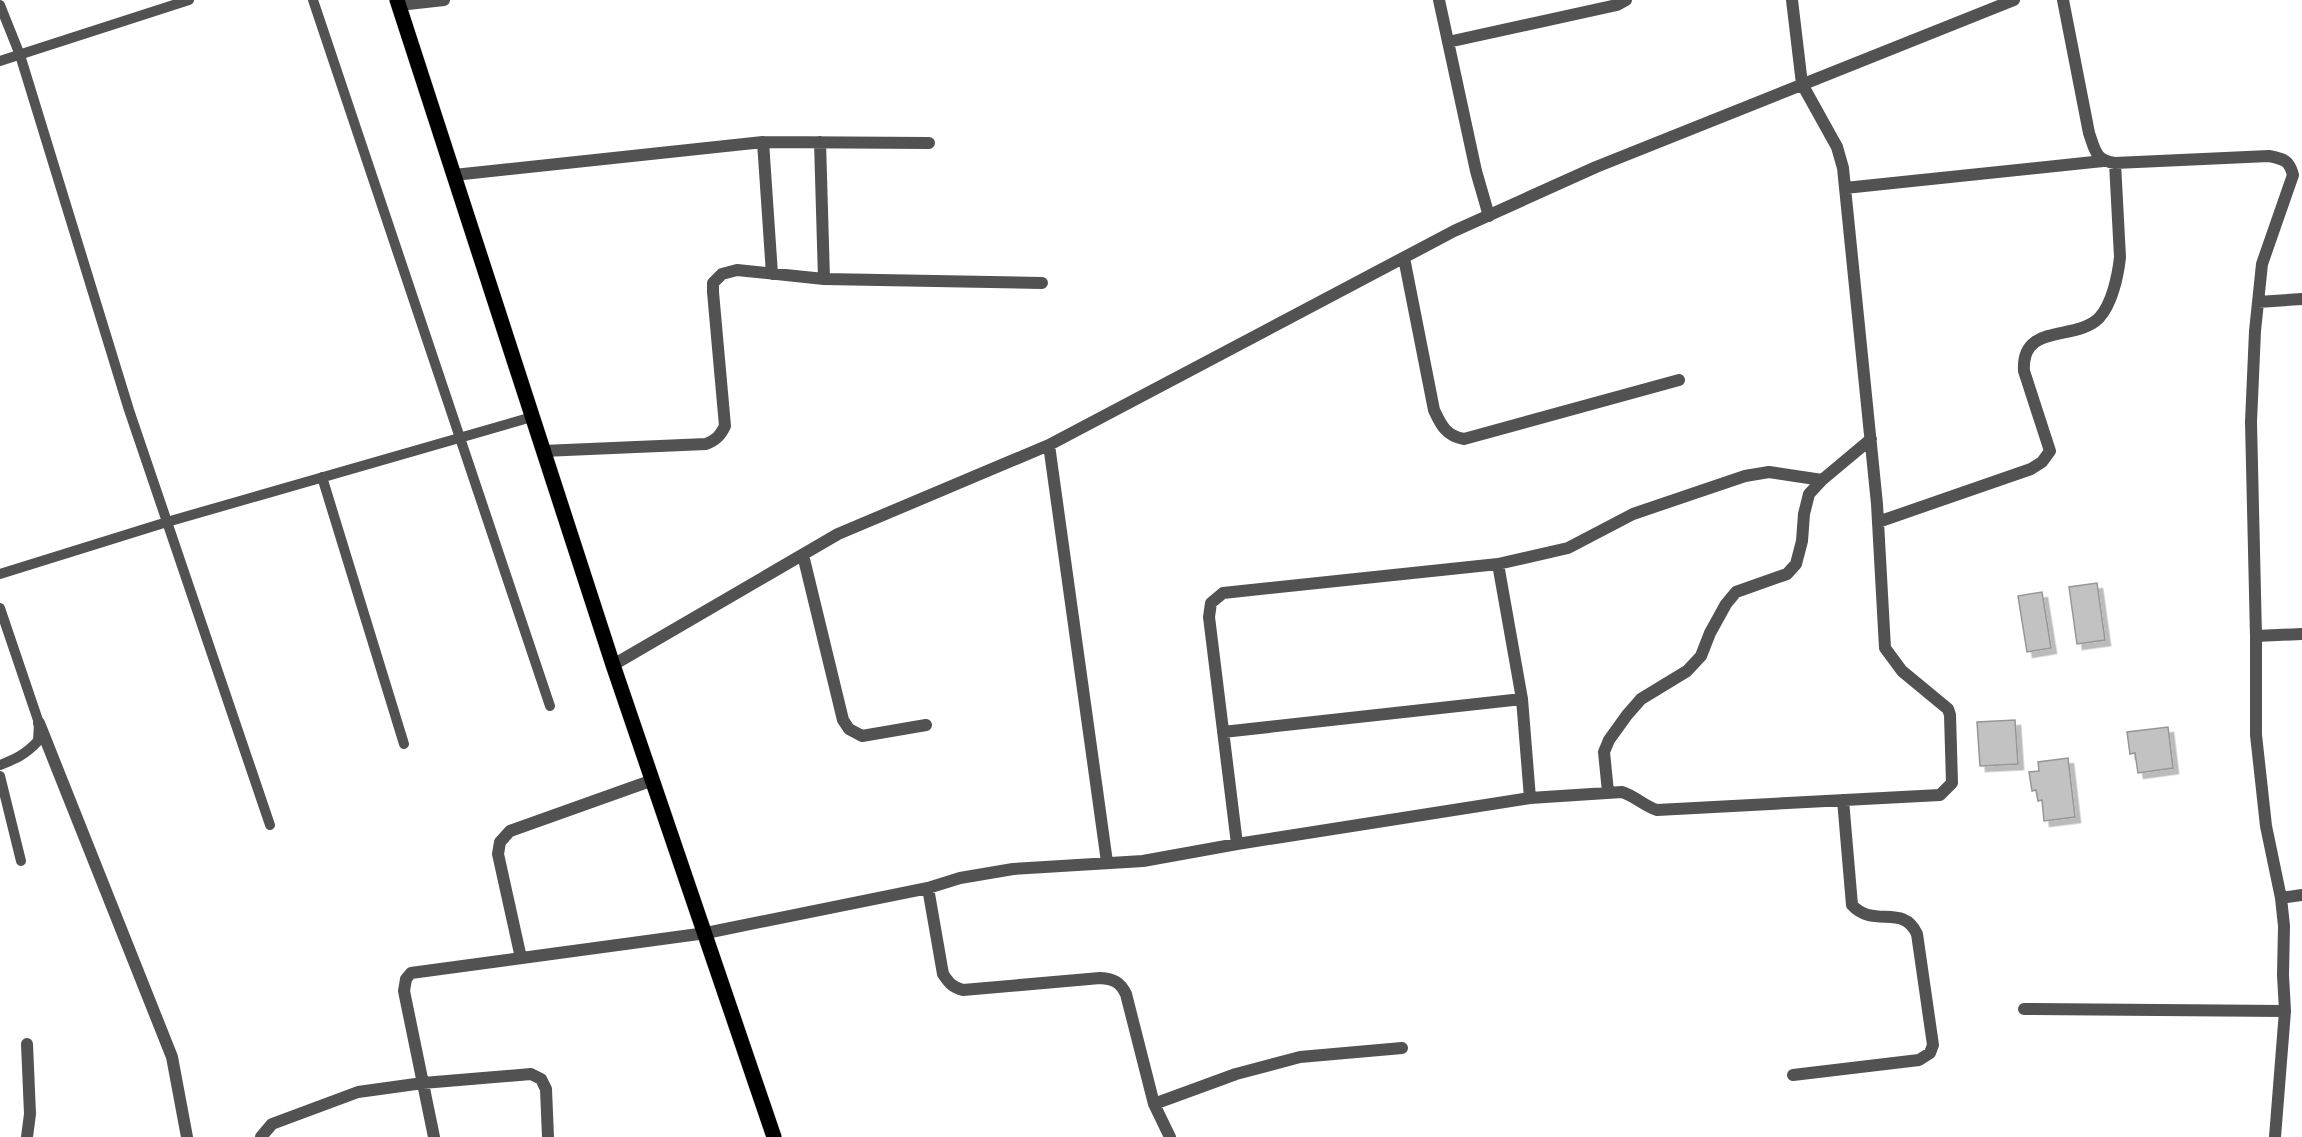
<svg xmlns="http://www.w3.org/2000/svg" width="2302" height="1137" font-family="Barlow,sans-serif">
<style>
.building{fill:#c2c2c2;stroke:#969696;stroke-width:1.5;filter:url(#shadow)}
.lines{fill:none;stroke-linecap:round;stroke-linejoin:round}
.primary-casing{stroke:#dbdbdb;stroke-width:16}
.lane{stroke:#525252;stroke-width:10}
.street{stroke:#525252;stroke-width:12}
.primary{stroke:#000;stroke-width:15}
</style>
<defs>
<filter id="shadow"><feDropShadow dx="5.5" dy="5.5" stdDeviation="0" flood-color="#0004"/></filter>
</defs>
<rect width="100%" height="100%" fill="#fff"/>
<!-- building -->
<path class="building" d="M2097,583l8,57 -28,4 -8,-57z
M2042,592l9,56 -24,4 -9,-56z
M2015,720l3,44 -38,2 -3,-44z
M2168,727l5,41 -35,5 -3,-20 -5,1 -3,-22z
M2068,758l7,59 -31,4 -2,-21 -4,1 -2,-11 -4,1 -3,-19 10,-1 -1,-9z"/>
<g class="lines">
<defs>
<path id="primary" d="M397,0l216,665 161,472"/>
</defs>
<!-- primary casing -->
<use href="#primary" class="primary-casing"/>
<!-- lane -->
<path class="lane" d="M313,0l237,706
M0,5l20,50 109,355 141,415
M0,61l189,-61
M322,477l82,267
M0,574l167,-52 365,-105
M0,608l39,115 -1,18c-12,13 -22,18 -38,24
M0,776l21,85"/>
<!-- street -->
<path class="street" d="M1439,0l37,171 13,45
M2063,0l26,133c6,17 6,27 26,30l154,-7c15,3 20,4 24,19l-31,89 -7,67 -4,91 5,214v99l10,91 15,72 3,28 -1,49 2,36 -10,126
M399,5l45,-5
M1448,42l169,-37 9,-5
M763,142l9,132
M820,142l4,137
M454,175l309,-33 166,1
M1845,188l258,-27
M1404,258l30,152c7,15 12,26 30,29l215,-59
M2258,302l44,-3
M1049,445l58,417
M543,451l163,-7c10,-4 14,-8 19,-18l-12,-134v-9l9,-9 15,-4 87,9 218,4
M1878,522l153,-53 11,-7 8,-11 -26,-80c-3,-49 51,-29 75,-53 13,-14 19,-42 21,-61l-5,-94
M803,555l40,165 6,9 13,7 64,-11
M1498,564l24,135 8,99
M2256,636l46,-2
M613,665l225,-131 211,-89 405,-214 142,-64 418,-167
M39,723l133,334 15,80
M1223,732l299,-33
M1608,792l-4,-40 5,-12 18,-25 14,-16 46,-28 14,-15 9,-23 16,-29 10,-12 51,-18 9,-10 6,-23 2,-27 5,-20 13,-14 49,-41
M1237,844l-28,-227 2,-14 12,-10 275,-29 70,-16 65,-34 112,-38 24,-4 53,8
M928,888l15,86c6,9 9,13 20,16l137,-12c14,1 20,4 26,16l28,110 16,33
M2281,898l21,-3
M521,958l-23,-104 2,-12 10,-11 143,-51
M2024,1009l261,2
M27,1044l3,70 -3,23
M1793,1075l126,-15 11,-7 3,-8 -16,-111c-14,-31 -43,-5 -65,-29l-9,-105
M1154,1104l82,-30 64,-17 102,-9
M261,1137l11,-13 86,-32 65,-9 108,-9 10,5 5,10 2,48
M434,1137l-30,-146 2,-12 5,-6 295,-40 222,-45 32,-10 53,-9 130,-8 94,-17 293,-46 92,-6c13,4 22,14 35,18l283,-15 12,-12 -2,-68 -2,-6 -46,-38 -17,-23 -8,-144 -34,-336 -6,-21 -35,-63 -10,-84"/>
<!-- primary -->
<use href="#primary" class="primary"/>
</g>
</svg>
